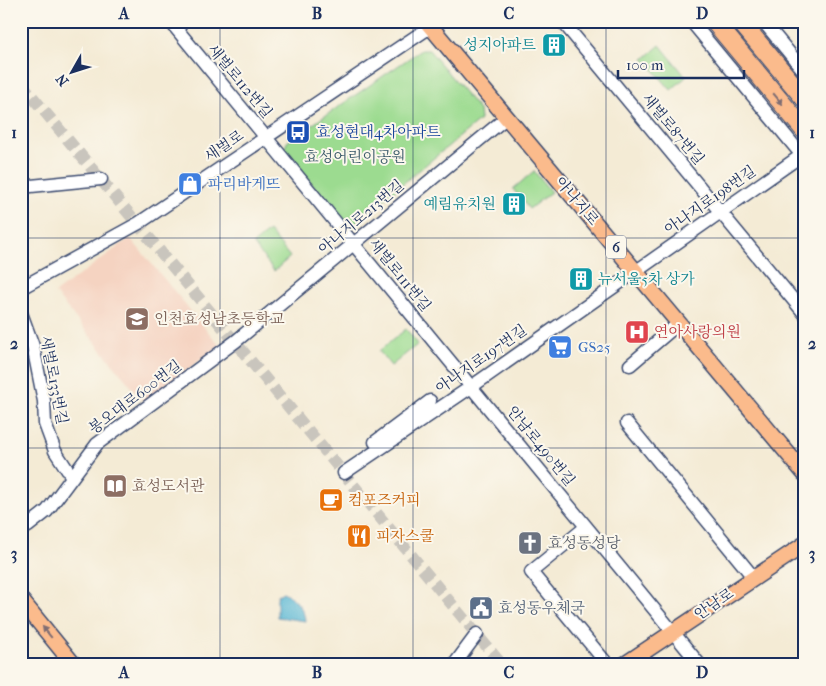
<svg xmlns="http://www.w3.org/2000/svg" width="826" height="686" font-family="'IM FELL French Canon','Noto Serif KR',serif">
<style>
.built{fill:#f5d3c1}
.green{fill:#9cdb90;stroke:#5c8577}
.water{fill:#55b5d3;stroke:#387298}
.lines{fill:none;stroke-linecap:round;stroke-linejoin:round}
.minor-tunnel{stroke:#c9c5bd;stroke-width:12;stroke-dasharray:12 6;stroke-linecap:butt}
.minor-casing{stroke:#3c4b70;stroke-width:15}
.major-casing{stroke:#3c4b70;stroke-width:18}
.highway-casing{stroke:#3c4b70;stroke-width:20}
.minor{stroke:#fff;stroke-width:12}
.major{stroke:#fbbb8c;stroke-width:15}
.highway{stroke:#fbbb8c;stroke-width:18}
.oneway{fill:#806e73}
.grid{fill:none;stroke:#1b2f5e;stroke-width:1;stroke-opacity:0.55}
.labels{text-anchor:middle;stroke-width:4;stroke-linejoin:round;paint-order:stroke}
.shield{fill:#fbf7ec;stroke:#5e6b89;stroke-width:1}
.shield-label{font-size:14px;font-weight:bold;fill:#1b2f5e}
.culture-label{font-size:15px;fill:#0d838f;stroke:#fbf7ec;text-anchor:end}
.street-label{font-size:15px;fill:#1b2f5e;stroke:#fbf7ec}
.transit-label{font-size:15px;fill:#164399;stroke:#fbf7ec;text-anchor:start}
.park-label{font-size:15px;fill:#3b5a6a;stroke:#fbf7ec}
.shop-label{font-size:15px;fill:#366cbe;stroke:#fbf7ec;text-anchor:start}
.education-label{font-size:15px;fill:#785e54;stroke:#fbf7ec;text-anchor:start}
.health-label{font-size:15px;fill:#be3a42;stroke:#fbf7ec;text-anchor:start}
.food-label{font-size:15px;fill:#c56008;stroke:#fbf7ec;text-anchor:start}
.worship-label{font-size:15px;fill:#5b616d;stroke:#fbf7ec;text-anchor:start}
.service-label{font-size:15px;fill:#4e5e75;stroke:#fbf7ec;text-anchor:start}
.neatline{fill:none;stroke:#1b2f5e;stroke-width:2}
.grid-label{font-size:16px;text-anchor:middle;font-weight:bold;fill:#1b2f5e}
</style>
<rect width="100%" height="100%" fill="#fbf7ec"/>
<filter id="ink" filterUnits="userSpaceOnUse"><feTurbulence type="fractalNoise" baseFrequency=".02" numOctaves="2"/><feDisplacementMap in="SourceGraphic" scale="10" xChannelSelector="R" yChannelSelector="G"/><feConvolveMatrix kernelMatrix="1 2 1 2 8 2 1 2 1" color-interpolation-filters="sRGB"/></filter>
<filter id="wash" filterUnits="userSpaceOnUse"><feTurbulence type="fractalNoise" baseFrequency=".0096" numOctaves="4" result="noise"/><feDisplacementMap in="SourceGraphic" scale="20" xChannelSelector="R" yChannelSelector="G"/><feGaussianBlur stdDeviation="1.12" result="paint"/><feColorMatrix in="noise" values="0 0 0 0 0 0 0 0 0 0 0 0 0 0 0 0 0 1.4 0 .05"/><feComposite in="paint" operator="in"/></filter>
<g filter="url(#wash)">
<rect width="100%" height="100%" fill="#f4ebd5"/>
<!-- built -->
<path class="built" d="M130,238l90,108 -77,55 -88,-108z"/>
<!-- green -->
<path class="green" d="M660,45l26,32 -15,13 -27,-31z
M421,50h8l50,60 1,10 -132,109 -64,-79 3,-8z
M534,171l17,21 -22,17 -16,-20z
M269,231l21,26 -16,14 -21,-27z
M406,329l12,15 -27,22 -12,-15z"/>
<!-- water -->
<path class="water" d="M283,592c11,5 22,17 22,29l-28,-4v-19l1,-3z"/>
</g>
<g filter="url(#ink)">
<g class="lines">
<!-- minor-tunnel -->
<path class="minor-tunnel" d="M21,83l481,582"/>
<defs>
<path id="minor" d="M170,21l530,644
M562,21l243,293
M691,21l114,138
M763,21l42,51
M21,187l80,-8
M21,288l118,-65 300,-202
M21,313l12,33 11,55 1,23 10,27 17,26
M630,365l49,-42
M627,423l127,155
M378,445l-3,-3 55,-41
M344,473l127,-86 331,-232
M586,527l-55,45 77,93
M21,529l7,-3 19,-15 50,-67 139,-103 271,-224
M454,665l23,-31"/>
<path id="major" d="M426,21l379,453
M21,600l53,65
M624,665l181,-121"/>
<path id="highway" d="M714,21l91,110
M740,21l65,78"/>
</defs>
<!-- minor casing -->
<use href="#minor" class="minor-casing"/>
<!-- major casing -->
<use href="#major" class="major-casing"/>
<!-- highway casing -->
<use href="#highway" class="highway-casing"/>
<!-- minor -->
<use href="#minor" class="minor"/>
<!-- major -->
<use href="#major" class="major"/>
<!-- highway -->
<use href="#highway" class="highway"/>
</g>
<!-- one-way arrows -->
<defs><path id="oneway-solid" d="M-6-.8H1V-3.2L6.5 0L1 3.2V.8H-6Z" transform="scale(1.25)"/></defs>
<g class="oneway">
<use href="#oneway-solid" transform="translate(778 99) rotate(50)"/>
<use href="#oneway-solid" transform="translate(47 632) rotate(-129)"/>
</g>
</g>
<!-- grid -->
<path class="grid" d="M220,21v644M413,21v644M606,21v644M21,238h784M21,448h784"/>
<!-- icons -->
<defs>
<symbol id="building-square" viewBox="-11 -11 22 22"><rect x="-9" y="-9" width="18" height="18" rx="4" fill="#0f9aa8" stroke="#fbf7ec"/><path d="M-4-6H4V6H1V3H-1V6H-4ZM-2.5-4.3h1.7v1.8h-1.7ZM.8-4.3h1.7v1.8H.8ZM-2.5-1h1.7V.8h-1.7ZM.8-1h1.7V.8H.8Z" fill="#fff"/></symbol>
<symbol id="bus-square" viewBox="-11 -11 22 22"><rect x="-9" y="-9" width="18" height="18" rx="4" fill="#1a4fb4" stroke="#fbf7ec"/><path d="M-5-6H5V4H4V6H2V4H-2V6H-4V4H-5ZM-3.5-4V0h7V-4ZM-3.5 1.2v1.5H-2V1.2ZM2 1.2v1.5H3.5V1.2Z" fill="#fff"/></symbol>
<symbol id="shop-square" viewBox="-11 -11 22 22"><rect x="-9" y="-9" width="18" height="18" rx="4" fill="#3f7fe0" stroke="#fbf7ec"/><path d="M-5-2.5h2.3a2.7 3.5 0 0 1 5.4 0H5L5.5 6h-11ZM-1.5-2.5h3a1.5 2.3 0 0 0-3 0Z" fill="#fff"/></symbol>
<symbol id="school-square" viewBox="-11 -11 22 22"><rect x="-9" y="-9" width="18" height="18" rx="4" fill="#8d6e63" stroke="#fbf7ec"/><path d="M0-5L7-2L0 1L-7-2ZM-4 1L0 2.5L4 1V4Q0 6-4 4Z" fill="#fff"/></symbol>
<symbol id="hospital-square" viewBox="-11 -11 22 22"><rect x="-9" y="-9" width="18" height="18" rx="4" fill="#e0444e" stroke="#fbf7ec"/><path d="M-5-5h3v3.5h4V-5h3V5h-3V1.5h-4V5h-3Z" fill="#fff"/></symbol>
<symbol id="supermarket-square" viewBox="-11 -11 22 22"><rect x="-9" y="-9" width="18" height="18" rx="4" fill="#3f7fe0" stroke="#fbf7ec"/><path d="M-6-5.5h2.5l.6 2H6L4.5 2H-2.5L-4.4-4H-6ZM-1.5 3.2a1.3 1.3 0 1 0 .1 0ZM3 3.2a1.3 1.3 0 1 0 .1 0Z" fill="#fff"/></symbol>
<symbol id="library-square" viewBox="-11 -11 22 22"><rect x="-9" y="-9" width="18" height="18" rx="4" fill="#8d6e63" stroke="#fbf7ec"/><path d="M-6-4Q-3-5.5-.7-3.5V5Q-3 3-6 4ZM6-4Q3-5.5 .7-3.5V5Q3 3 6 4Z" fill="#fff"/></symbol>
<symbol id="cafe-square" viewBox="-11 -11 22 22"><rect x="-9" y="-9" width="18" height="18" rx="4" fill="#e8710a" stroke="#fbf7ec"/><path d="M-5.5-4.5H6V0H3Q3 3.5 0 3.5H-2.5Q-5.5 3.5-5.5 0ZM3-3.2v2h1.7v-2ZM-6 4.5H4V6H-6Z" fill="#fff"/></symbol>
<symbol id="restaurant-square" viewBox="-11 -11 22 22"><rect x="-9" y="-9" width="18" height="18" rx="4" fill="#e8710a" stroke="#fbf7ec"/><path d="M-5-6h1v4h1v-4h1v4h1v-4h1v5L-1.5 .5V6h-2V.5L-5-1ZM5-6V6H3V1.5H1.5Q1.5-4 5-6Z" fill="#fff"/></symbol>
<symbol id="church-square" viewBox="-11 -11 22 22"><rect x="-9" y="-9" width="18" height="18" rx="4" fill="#6b7280" stroke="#fbf7ec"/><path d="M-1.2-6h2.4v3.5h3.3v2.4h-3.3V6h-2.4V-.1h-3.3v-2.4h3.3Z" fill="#fff"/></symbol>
<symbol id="civic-square" viewBox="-11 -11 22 22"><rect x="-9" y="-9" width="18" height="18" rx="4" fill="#5c6f8a" stroke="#fbf7ec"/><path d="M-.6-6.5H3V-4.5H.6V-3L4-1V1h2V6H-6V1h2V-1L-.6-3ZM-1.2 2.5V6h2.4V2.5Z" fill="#fff"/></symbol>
</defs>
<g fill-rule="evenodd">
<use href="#building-square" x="540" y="31" width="28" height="28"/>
<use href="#bus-square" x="284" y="118" width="28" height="28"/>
<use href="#shop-square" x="176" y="170" width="28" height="28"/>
<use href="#building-square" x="500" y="190" width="28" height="28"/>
<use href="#building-square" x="567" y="265" width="28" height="28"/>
<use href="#school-square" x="123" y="305" width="28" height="28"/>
<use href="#hospital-square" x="623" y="318" width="28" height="28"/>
<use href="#supermarket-square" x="546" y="333" width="28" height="28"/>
<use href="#library-square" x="101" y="472" width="28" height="28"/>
<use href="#cafe-square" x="317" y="486" width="28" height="28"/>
<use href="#restaurant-square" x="345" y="522" width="28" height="28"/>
<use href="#church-square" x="516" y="529" width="28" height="28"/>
<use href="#civic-square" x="467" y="594" width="28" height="28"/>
</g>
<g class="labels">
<!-- shield labels -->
<rect class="shield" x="606" y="235.5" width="20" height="23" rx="4"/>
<g class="shield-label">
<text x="616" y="252">6</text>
</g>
<!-- culture labels -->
<g class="culture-label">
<text x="536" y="50">성지아파트</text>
<text x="496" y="209">예림유치원</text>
<text x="598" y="284" text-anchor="start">뉴서울5차 상가</text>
</g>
<!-- street labels -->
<g class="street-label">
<text transform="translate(240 81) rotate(50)" y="5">새벌로112번길</text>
<text transform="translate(673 129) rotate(50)" y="5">새벌로87번길</text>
<text transform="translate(224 146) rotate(-34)" y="5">새벌로</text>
<text transform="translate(710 200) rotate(-35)" y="5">아나지로198번길</text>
<text transform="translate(577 201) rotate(50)" y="5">아나지로</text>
<text transform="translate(361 217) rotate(-40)" y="5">아나지로213번길</text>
<text transform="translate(400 275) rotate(51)" y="5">새벌로111번길</text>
<text transform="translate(481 359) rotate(-35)" y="5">아나지로197번길</text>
<text transform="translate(54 380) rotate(79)" y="5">새벌로133번길</text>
<text transform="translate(135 397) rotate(-37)" y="5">봉오대로600번길</text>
<text transform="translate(541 446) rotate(51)" y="5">안남로490번길</text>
<text transform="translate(714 604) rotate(-34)" y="5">안남로</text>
</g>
<!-- transit labels -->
<g class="transit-label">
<text x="316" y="137">효성현대4차아파트</text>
</g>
<!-- park labels -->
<g class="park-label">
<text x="355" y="162">효성어린이공원</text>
</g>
<!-- shop labels -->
<g class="shop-label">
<text x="208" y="189">파리바게뜨</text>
<text x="578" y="352">GS25</text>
</g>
<!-- education labels -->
<g class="education-label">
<text x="154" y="324">인천효성남초등학교</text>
<text x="132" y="491">효성도서관</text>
</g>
<!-- health labels -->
<g class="health-label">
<text x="654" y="337">연아사랑의원</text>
</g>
<!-- food labels -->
<g class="food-label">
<text x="348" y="505">컴포즈커피</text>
<text x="376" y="541">피자스쿨</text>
</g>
<!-- worship labels -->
<g class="worship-label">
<text x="548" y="548">효성동성당</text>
</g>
<!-- service labels -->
<g class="service-label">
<text x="498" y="613">효성동우체국</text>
</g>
</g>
<!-- margin -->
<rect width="826" height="686" fill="none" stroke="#fbf7ec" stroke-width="55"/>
<!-- north arrow -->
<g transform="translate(72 72) rotate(231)" stroke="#fbf7ec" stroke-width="4" paint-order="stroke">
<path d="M0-4L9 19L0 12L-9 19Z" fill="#1b2f5e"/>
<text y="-8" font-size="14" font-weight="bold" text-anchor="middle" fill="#1b2f5e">N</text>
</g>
<!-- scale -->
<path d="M618 70v8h126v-8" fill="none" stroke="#1b2f5e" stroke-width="2.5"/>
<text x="626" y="70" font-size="15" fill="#1b2f5e" stroke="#fbf7ec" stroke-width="4" paint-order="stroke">100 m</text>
<rect x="28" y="28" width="770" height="630" class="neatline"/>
<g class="grid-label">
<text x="124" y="19">A</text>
<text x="317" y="19">B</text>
<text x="509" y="19">C</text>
<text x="702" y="19">D</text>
<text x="14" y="138">1</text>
<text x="812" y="138">1</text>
<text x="14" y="349">2</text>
<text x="812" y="349">2</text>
<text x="14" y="559">3</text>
<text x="812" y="559">3</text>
<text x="124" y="678">A</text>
<text x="317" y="678">B</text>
<text x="509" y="678">C</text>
<text x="702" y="678">D</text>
</g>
</svg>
